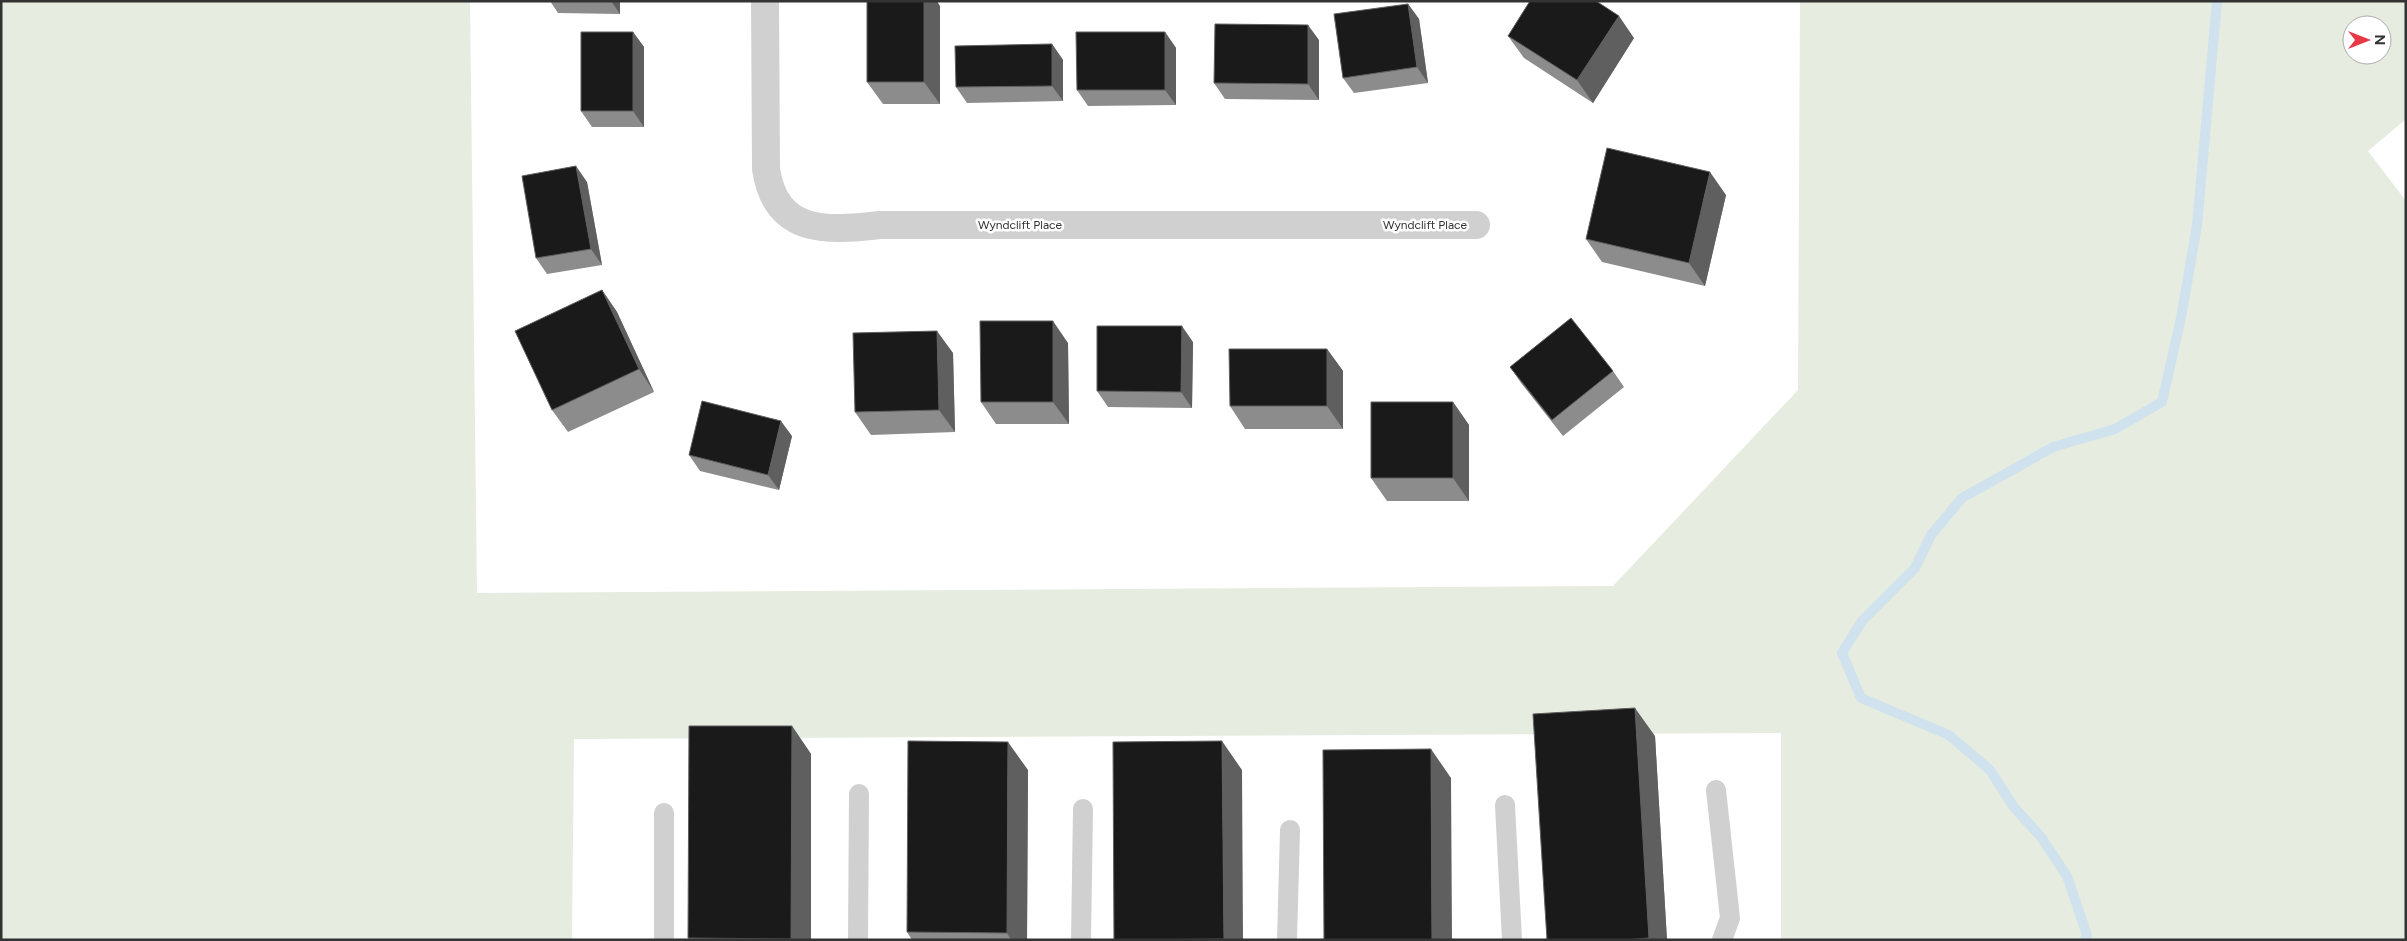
<svg xmlns="http://www.w3.org/2000/svg" width="2407" height="941" font-family="Figtree,sans-serif">
<style>
.green{fill:#e6ecdf;fill-rule:evenodd}
.lines{fill:none;stroke-linecap:round;stroke-linejoin:round}
.stream{stroke:#cfe2ee;stroke-width:10}
.service{stroke:#d0d0d0;stroke-width:20}
.minor{stroke:#d0d0d0;stroke-width:28}
.wall{fill:#8c8c8c}
.shaded-wall{fill:#5f5f5f}
.building{fill:#1a1a1a;stroke:#5f5f5f}
.labels{text-anchor:middle;stroke-width:5;stroke-linejoin:round;paint-order:stroke}
.street-label{font-size:12px;fill:#333;stroke:#fff}
</style>
<rect width="100%" height="100%" fill="#fff"/>
<!-- green -->
<path class="green" d="M1,1h469l7,592 1136,-7 185,-196 2,-389h606v118l-38,32 38,50v739h-625v-207l-1207,6 -2,201h-571zM2352,25h30v30h-30z"/>
<g class="lines">
<!-- stream -->
<path class="stream" d="M2085,940l2,-5 -20,-59 -26,-39 -28,-31 -23,-36 -41,-35 -88,-37 -19,-45 20,-32 53,-53 16,-33 31,-37 91,-51 62,-18 47,-27 19,-84 16,-93 20,-224"/>
<!-- service -->
<path class="service" d="M1716,790l14,128 -8,22
M1505,805l7,135
M664,813v127
M858,940l1,-146
M1081,940l2,-131
M1287,940l3,-110"/>
<!-- minor -->
<path class="minor" d="M765,1l1,168c10,66 61,62 114,56h596"/>
</g>
<!-- wall -->
<path class="wall" d="M550,1h70v13l-62,-1z
M1408,4l11,15 9,64 -74,10 -11,-15z
M940,6v98h-57l-16,-22z
M633,32l11,15v80h-52l-11,-16z
M1165,32l11,16v57l-88,1 -11,-16z
M1508,36l126,2 -41,65 -69,-45z
M1319,40v60l-94,-1 -11,-16z
M1052,44l11,16v41l-96,2 -11,-16z
M587,182l15,83 -55,9 -11,-16z
M1726,195l-21,91 -103,-24 -16,-23z
M602,290l15,22 37,80 -86,40 -16,-22z
M1193,342l-1,66 -84,-1 -11,-16z
M1068,343l1,81h-73l-15,-22z
M1327,349l16,22v58h-98l-15,-23z
M953,353l2,79 -84,3 -16,-23z
M1510,367l103,4 11,16 -61,49 -42,-53z
M1453,402l16,23v76h-82l-16,-23z
M792,436l-13,54 -79,-19 -11,-16z
M792,726l19,28v186h-122l-1,-2z
M1655,736l12,204h-120z
M1028,770l-1,170h-115l-5,-8z"/>
<!-- shaded-wall -->
<path class="shaded-wall" d="M611,1h9v13z
M924,1h13l3,5v98l-16,-22z
M1408,4l11,15 9,64 -11,-16z
M1619,16l15,22 -41,65 -16,-23z
M1308,25l11,15v60l-11,-16z
M633,32l11,15v80l-11,-16z
M1165,32l11,16v57l-11,-15z
M1052,44l11,16v41l-11,-15z
M576,166l11,16 15,83 -11,-16z
M1710,172l16,23 -21,91 -16,-23z
M602,290l15,22 37,80 -15,-23z
M1053,321l15,22 1,81 -16,-22z
M1182,326l11,16 -1,66 -11,-16z
M937,331l16,22 2,79 -16,-22z
M1327,349l16,22v58l-16,-23z
M1453,402l16,23v76l-16,-23z
M781,421l11,15 -13,54 -11,-15z
M1635,708l20,28 12,204h-17l-1,-2z
M792,726l19,28v186h-19l-1,-1z
M1222,741l20,29 1,170 -19,-1z
M1008,742l20,28 -1,170h-16l-4,-7z
M1431,749l20,29 1,162h-20z"/>
<!-- building -->
<path class="building" d="M867,1h57v81h-57z
M1530,1h66l23,15 -42,64 -69,-44z
M1408,4l9,63 -74,11 -9,-64z
M1215,24l93,1v59l-94,-1z
M581,32h52v79h-52z
M1076,32h89v58h-88z
M1052,44v42l-96,1 -1,-41z
M1607,148l103,24 -21,91 -103,-24z
M576,166l15,83 -55,9 -14,-82z
M602,290l37,79 -87,41 -37,-79z
M1571,318l42,53 -61,49 -42,-53z
M980,321h73v81h-72z
M1097,326h85l-1,66 -84,-1z
M937,331l2,79 -84,2 -2,-79z
M1229,349h98v57h-97z
M702,401l79,20 -13,54 -79,-20z
M1371,402h82v76h-82z
M1635,708l14,230 -25,2h-77l-14,-226z
M689,726h103l-1,213 -103,-1z
M908,741l100,1 -1,191 -100,-1z
M1222,741l2,198 -110,1 -1,-198z
M1431,749l1,191h-108l-1,-190z"/>
<g class="labels">
<!-- street labels -->
<g class="street-label">
<text x="1020" y="229">Wyndclift Place</text>
<text x="1425" y="229">Wyndclift Place</text>
</g>
</g>
<!-- border -->
<rect width="2407" height="941" fill="none" stroke="#333333" stroke-width="5"/>
<!-- north arrow -->
<g transform="translate(2367 40) rotate(90)"><circle r="24" fill="#ffffff" stroke="#adadad"/>
<path d="M0-4L9 19L0 12L-9 19Z" fill="#e63946"/>
<text y="-8" font-size="14" font-weight="bold" text-anchor="middle" fill="#333333">N</text>
</g>
</svg>
